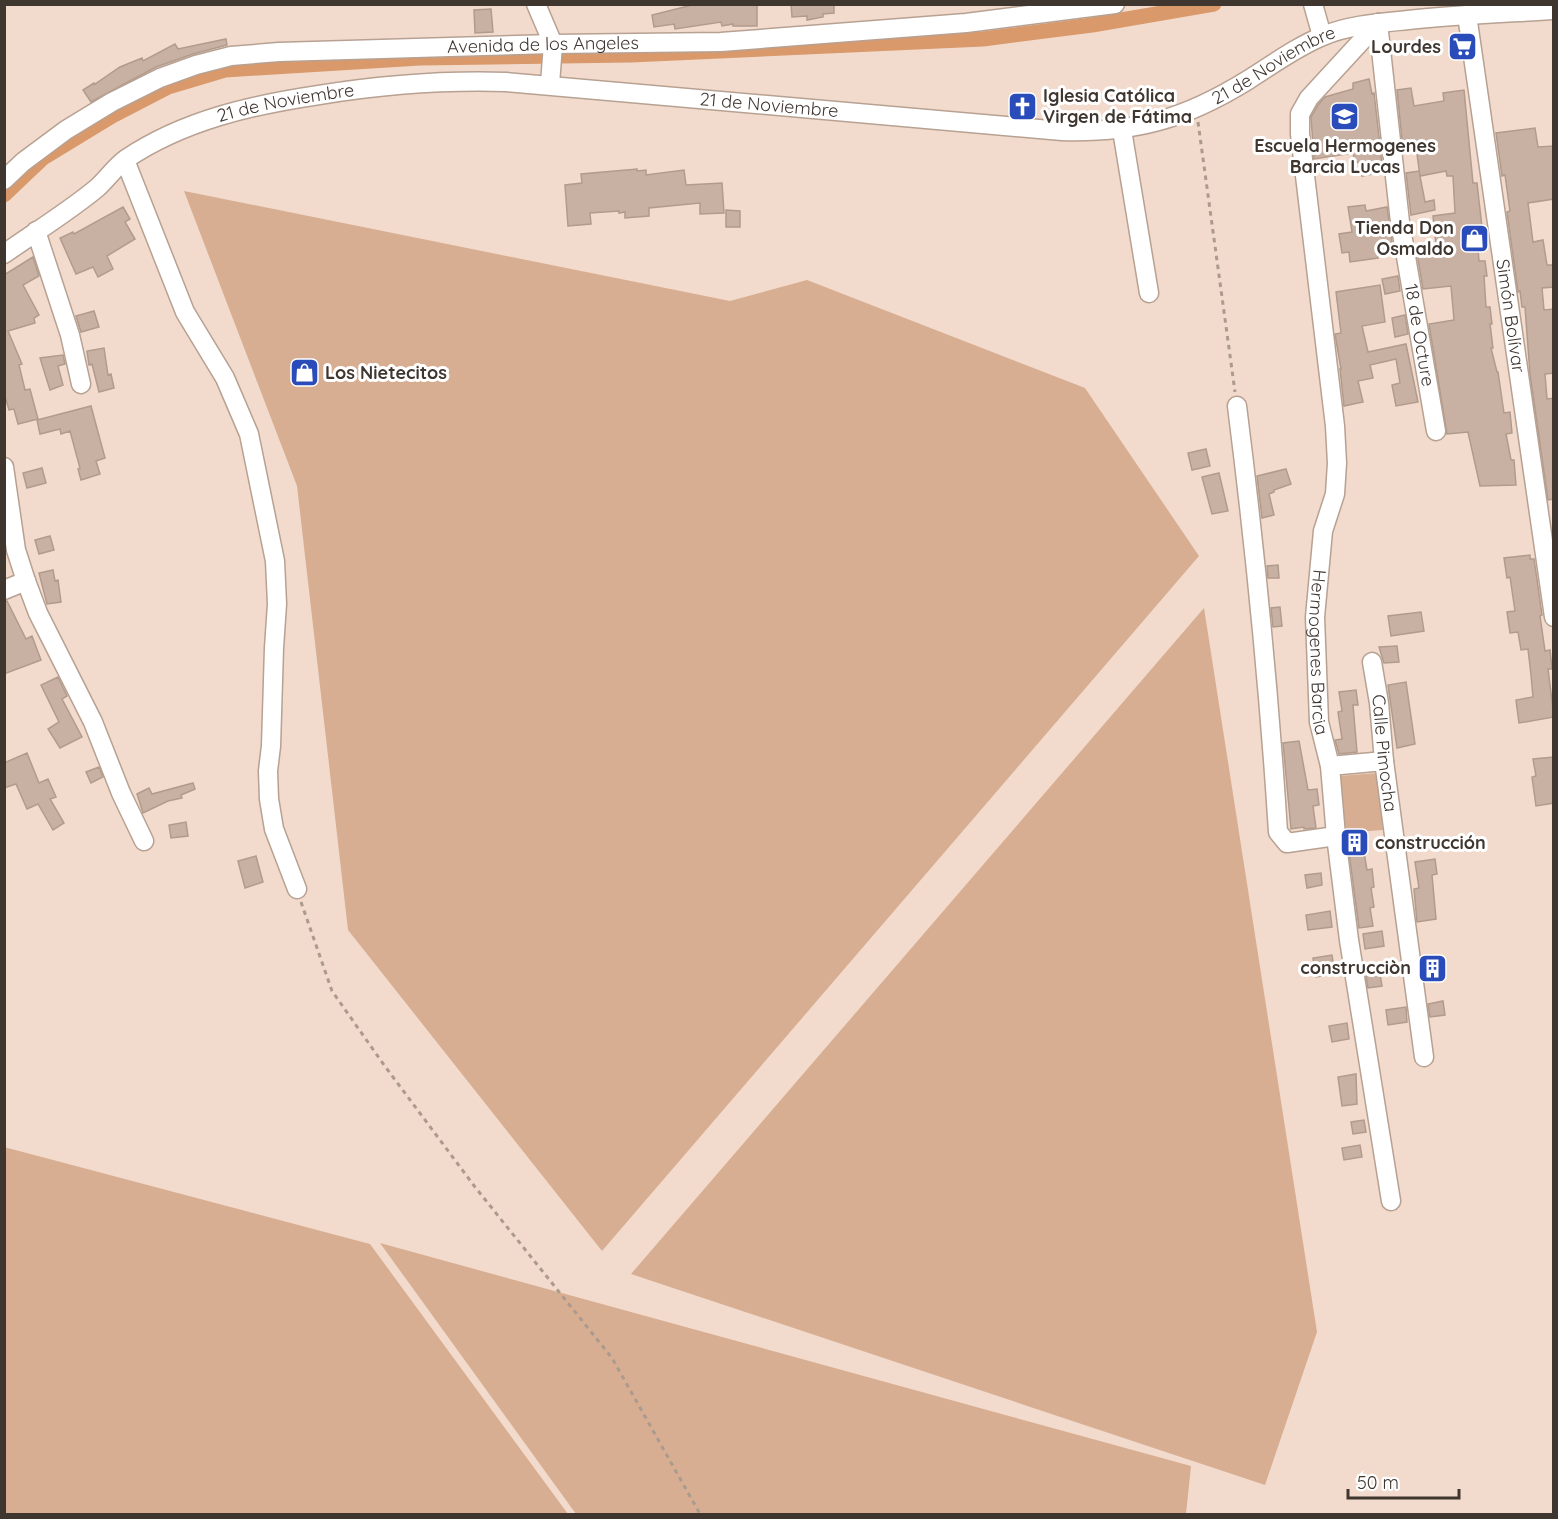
<svg xmlns="http://www.w3.org/2000/svg" width="1558" height="1519" font-family="Quicksand,sans-serif">
<style>
.green{fill:#d8ae92}
.lines{fill:none;stroke-linecap:round;stroke-linejoin:round}
.canal{stroke:#d9996b;stroke-width:15}
.building{fill:#c8b1a2;stroke:#b19b8c;stroke-width:1.5}
.minor-casing{stroke:#b7a192;stroke-width:21}
.path{stroke:#ab9a8e;stroke-width:3;stroke-dasharray:4.5 4.5;stroke-linecap:butt}
.minor{stroke:#fff;stroke-width:18}
.labels{text-anchor:middle;stroke-width:6;stroke-linejoin:round;paint-order:stroke}
.street-label{font-size:18px;fill:#3f3630;stroke:#fff}
.poi-label{font-size:18px;font-weight:bold;fill:#3f3630;stroke:#fff;text-anchor:end}
</style>
<rect width="100%" height="100%" fill="#f2dbcc"/>
<!-- green -->
<path class="green" d="M184,191l546,110 77,-21 278,108 114,168 -597,695 -254,-321 -51,-444z
M1204,608l113,724 -52,153 -634,-211z
M1378,773l5,57 -38,3 -6,-57z
M4,1147l366,97 198,270h-563z
M380,1243l811,223 -5,48h-610z"/>
<g class="lines">
<!-- canal -->
<path class="canal" d="M4,195l39,-37 69,-42 56,-29 57,-17 195,-12 211,-3 352,-16 109,-14 122,-21"/>
</g>
<!-- building -->
<path class="building" d="M696,4h61v22h-24v-2l-11,2 -1,-4 -46,7 -1,-5 -20,3 -2,-12z
M791,4h43v9l-11,1v3l-16,3v-4l-15,1z
M491,9l2,23 -18,1 -1,-23z
M226,39l1,6 -34,9 -37,13 -65,35 -8,-12 11,-7 1,1 25,-17 22,-9 1,3 32,-17 3,5z
M1369,79l3,15 2,-1 9,79 -21,4 -2,-14 -5,1 -2,-10 -39,6 -3,-42 7,-12 7,-8 28,-8v-6z
M1411,88l3,18 30,-5 -1,-8 21,-3 9,93h4l6,53 -6,1 2,24h6l2,15h-3l2,31h4l2,17h-2l3,24h-2l6,24h1l6,41 6,-1 2,21 -6,1 5,26h3l2,25 -36,1 -12,-54 -21,2 -18,-110 25,-4 -3,-34 -28,3 -7,-42 20,-2 -3,-29 22,-3 -2,-37h-6l-1,-5 -26,5 -4,-29 -13,2 -6,-59z
M1535,128l3,19 16,-1v53l-26,4 5,39 10,-2 4,25h7v22l-12,1 2,22 10,-1v64l-9,1 2,25 7,-1v101l-6,1 -18,-126 -5,-67h-3l-2,-16 -2,1 -11,-80 3,-1 -5,-36 -3,1 -6,-43z
M637,169v2l9,-1v5l38,-5 2,15 36,-2 2,30 -24,1v-11l-51,5v8l-24,2v-6l-6,1v-2l-29,2 1,11 -23,2 -3,-41 17,-2 -1,-9z
M1419,171l6,31 9,-2 1,10 -24,5 -5,-42z
M1365,205l1,6 21,-4 5,35 -16,2 2,14 -28,4 -1,-10 -7,1 -3,-19 13,-2 -4,-25z
M123,207l7,12 -5,3 10,17 -28,17 6,13 -15,8 -5,-10 -17,7 -16,-36 13,-6 1,2z
M726,210l14,1v16h-14z
M33,257l6,19 -16,9 16,30 -5,3 1,5 -27,8 14,33 -3,1 6,25 5,-1 8,30 -20,5 -4,-15 -5,1 -5,-17v-118z
M1398,276l2,15 -15,3 -3,-15z
M1380,285l5,37 -23,4 6,26 38,-8 12,58 -22,4 -4,-21 8,-2 -4,-24 -26,6 3,13 -15,3 5,21 -19,4 -4,-37h1l-6,-35 6,-1 -5,-41z
M94,311l5,16 -18,5 -5,-16z
M1405,315l3,19 -13,3 -3,-19z
M104,348l4,27 3,-1 3,14 -15,4 -7,-28 -3,1 -2,-14z
M63,355l2,9 -7,2 5,19 -13,5 -10,-32z
M91,406l14,52 -9,3 4,13 -19,6 -3,-11 2,-1 -10,-37 -9,3 -1,-5 -20,5 -3,-14z
M1206,449l4,17 -18,4 -4,-17z
M42,468l4,15 -19,5 -4,-15z
M1286,469l5,15 -17,6v2l-5,2 5,21 -12,3 -5,-42z
M1219,473l9,38 -16,3 -10,-37z
M50,536l4,14 -15,4 -4,-14z
M1530,555v4h4l8,56 -2,1 5,35 5,-1 2,19h-4l6,48 -35,6 -3,-23 17,-3 -2,-22 -3,-26 -7,1 -3,-18 -8,1 -3,-21 8,-1 -5,-34 -3,1 -3,-20z
M1278,565l1,13h-11l-1,-12z
M53,570l2,11 3,-1 3,22 -14,2 -8,-31z
M4,601h3l19,38 6,-3 9,24 -37,14z
M1280,607l2,19 -9,1 -2,-19z
M1421,612l3,19 -33,5 -3,-20z
M1397,646l2,16 -15,1 -5,-16z
M58,677l9,19 -5,3 20,38 -22,11 -12,-19 11,-7 -18,-37z
M1406,682l9,62 -18,4 -9,-63z
M1356,690l2,15h-5l4,47 -18,2 -4,-14 7,-1 -4,-27 4,-1 -3,-19z
M1299,741l9,49 9,-1 2,16 -6,1 3,22 -12,1v-2l-13,2 -8,-86z
M27,753l12,30 9,-4 8,18 -6,2 14,24 -11,7 -15,-26 -11,5 -11,-25 -12,4v-25z
M1554,757v46l-18,3 -4,-29 4,-1 -3,-17z
M99,767l4,10 -12,6 -5,-11z
M193,783l2,6 -14,6 1,3 -14,3 -25,12 -6,-19 12,-6 3,6z
M186,822l2,14 -17,2 -2,-13z
M1361,835l6,35 5,-1 2,18 -3,1 3,19 -4,1 3,18 -14,2 -12,-91z
M256,856l7,26 -18,6 -7,-27z
M1435,859l2,15 -5,1 4,44 -19,3 -3,-33 5,-1 -4,-26z
M1321,873l1,12 -15,3 -2,-13z
M1330,911l2,16 -24,3 -2,-15z
M1382,931l2,15 -19,3 -2,-15z
M1332,955l3,19 -19,3 -3,-19z
M1422,959l20,1 3,17 -20,2z
M1380,974l2,12 -14,2 -2,-12z
M1443,1001l2,14 -15,2 -2,-13z
M1406,1007l1,15 -19,3 -2,-15z
M1347,1023l2,16 -17,3 -3,-16z
M1356,1074l1,30 -15,2 -4,-29z
M1364,1120l2,12 -13,2 -2,-12z
M1360,1145l2,12 -18,3 -2,-12z"/>
<g class="lines">
<defs>
<g id="minor">
<path d="M536,4l17,40 -3,40"/>
<path d="M1313,4l9,32"/>
<path id="s1" d="M1467,15l87,602"/>
<path id="s2" d="M1378,23l-69,75 -9,16v20l35,292 2,37 -2,31 -12,37 -8,86 4,105 11,44 6,70 13,104 42,261"/>
<path id="s3" d="M1378,23l22,199 36,209"/>
<path d="M1122,130l27,163"/>
<path d="M125,160l60,152 40,66 24,56 26,127 2,43 -3,44 -3,98 -3,25 1,28 5,30 23,60"/>
<path id="s4" d="M4,180l19,-18 43,-32 46,-28 48,-24 36,-13 35,-9 48,-4 274,-8 168,-2 245,-19 149,-19"/>
<path d="M36,231l34,104 11,49"/>
<path id="s5" d="M4,254c31,-22 64,-42 93,-66 10,-9 18,-21 29,-29 58,-39 126,-54 193,-64 62,-10 124,-15 187,-13l556,49c74,2 123,-12 186,-51 24,-15 48,-33 75,-44 26,-11 56,-13 85,-16 48,-5 97,-7 146,-10"/>
<path d="M1237,406c18,142 32,284 41,426l9,11 49,-7"/>
<path d="M4,467l12,83 10,31 12,32 55,109 28,71 23,48"/>
<path d="M4,590l22,-9"/>
<path id="s6" d="M1372,662l7,41 5,58 40,296"/>
<path d="M1330,766l54,-5"/>
</g>
</defs>
<!-- minor casing -->
<use href="#minor" class="minor-casing"/>
<!-- path -->
<path class="path" d="M1198,122l37,270
M301,902l31,89 52,74 91,122 137,171 88,156"/>
<!-- minor -->
<use href="#minor" class="minor"/>
</g>
<!-- icons -->
<defs>
<symbol id="supermarket-square" viewBox="-11 -11 22 22"><rect x="-9" y="-9" width="18" height="18" rx="4" fill="#2a4cbb" stroke="#fff"/><path d="M-6-5.5h2.5l.6 2H6L4.5 2H-2.5L-4.4-4H-6ZM-1.5 3.2a1.3 1.3 0 1 0 .1 0ZM3 3.2a1.3 1.3 0 1 0 .1 0Z" fill="#fff"/></symbol>
<symbol id="church-square" viewBox="-11 -11 22 22"><rect x="-9" y="-9" width="18" height="18" rx="4" fill="#2a4cbb" stroke="#fff"/><path d="M-1.2-6h2.4v3.5h3.3v2.4h-3.3V6h-2.4V-.1h-3.3v-2.4h3.3Z" fill="#fff"/></symbol>
<symbol id="school-square" viewBox="-11 -11 22 22"><rect x="-9" y="-9" width="18" height="18" rx="4" fill="#2a4cbb" stroke="#fff"/><path d="M0-5L7-2L0 1L-7-2ZM-4 1L0 2.5L4 1V4Q0 6-4 4Z" fill="#fff"/></symbol>
<symbol id="shop-square" viewBox="-11 -11 22 22"><rect x="-9" y="-9" width="18" height="18" rx="4" fill="#2a4cbb" stroke="#fff"/><path d="M-5-2.5h2.3a2.7 3.5 0 0 1 5.4 0H5L5.5 6h-11ZM-1.5-2.5h3a1.5 2.3 0 0 0-3 0Z" fill="#fff"/></symbol>
<symbol id="building-square" viewBox="-11 -11 22 22"><rect x="-9" y="-9" width="18" height="18" rx="4" fill="#2a4cbb" stroke="#fff"/><path d="M-4-6H4V6H1V3H-1V6H-4ZM-2.5-4.3h1.7v1.8h-1.7ZM.8-4.3h1.7v1.8H.8ZM-2.5-1h1.7V.8h-1.7ZM.8-1h1.7V.8H.8Z" fill="#fff"/></symbol>
</defs>
<g fill-rule="evenodd">
<use href="#supermarket-square" x="1446" y="30" width="33" height="33"/>
<use href="#church-square" x="1006" y="90" width="33" height="33"/>
<use href="#school-square" x="1328" y="100" width="33" height="33"/>
<use href="#shop-square" x="1458" y="222" width="33" height="33"/>
<use href="#shop-square" x="288" y="356" width="33" height="33"/>
<use href="#building-square" x="1338" y="826" width="33" height="33"/>
<use href="#building-square" x="1416" y="952" width="33" height="33"/>
</g>
<g class="labels">
<!-- street labels -->
<g class="street-label">
<text dy="6" stroke="none"><textPath href="#s4" startOffset="574">Avenida de los Angeles</textPath></text>
<text dy="6" stroke="none"><textPath href="#s5" startOffset="1332">21 de Noviembre</textPath></text>
<text dy="6" stroke="none"><textPath href="#s5" startOffset="326">21 de Noviembre</textPath></text>
<text dy="6" stroke="none"><textPath href="#s5" startOffset="812">21 de Noviembre</textPath></text>
<text dy="6" stroke="none"><textPath href="#s1" startOffset="304">Simón Bolívar</textPath></text>
<text dy="6" stroke="none"><textPath href="#s3" startOffset="315">18 de Octure</textPath></text>
<text dy="6" stroke="none"><textPath href="#s2" startOffset="663">Hermogenes Barcia</textPath></text>
<text dy="6" stroke="none"><textPath href="#s6" startOffset="92">Calle Pimocha</textPath></text>
</g>
<!-- poi labels -->
<g class="poi-label">
<text x="1441" y="53">Lourdes</text>
<text x="1043" y="102" text-anchor="start">Iglesia Católica<tspan x="1043" dy="21">Virgen de Fátima</tspan></text>
<text x="1345" y="152" text-anchor="middle">Escuela Hermogenes<tspan x="1345" dy="21">Barcia Lucas</tspan></text>
<text x="1454" y="234">Tienda Don<tspan x="1454" dy="21">Osmaldo</tspan></text>
<text x="325" y="379" text-anchor="start">Los Nietecitos</text>
<text x="1375" y="849" text-anchor="start">construcción</text>
<text x="1411" y="974">construcciòn</text>
</g>
</g>
<!-- border -->
<rect width="1558" height="1519" fill="none" stroke="#3f3630" stroke-width="12"/>
<!-- scale -->
<path d="M1348 1489v9h111v-9" fill="none" stroke="#3f3630" stroke-width="3"/>
<text x="1357" y="1489" font-size="18" fill="#3f3630" stroke="#ffffff" stroke-width="4.5" paint-order="stroke">50 m</text>
</svg>
